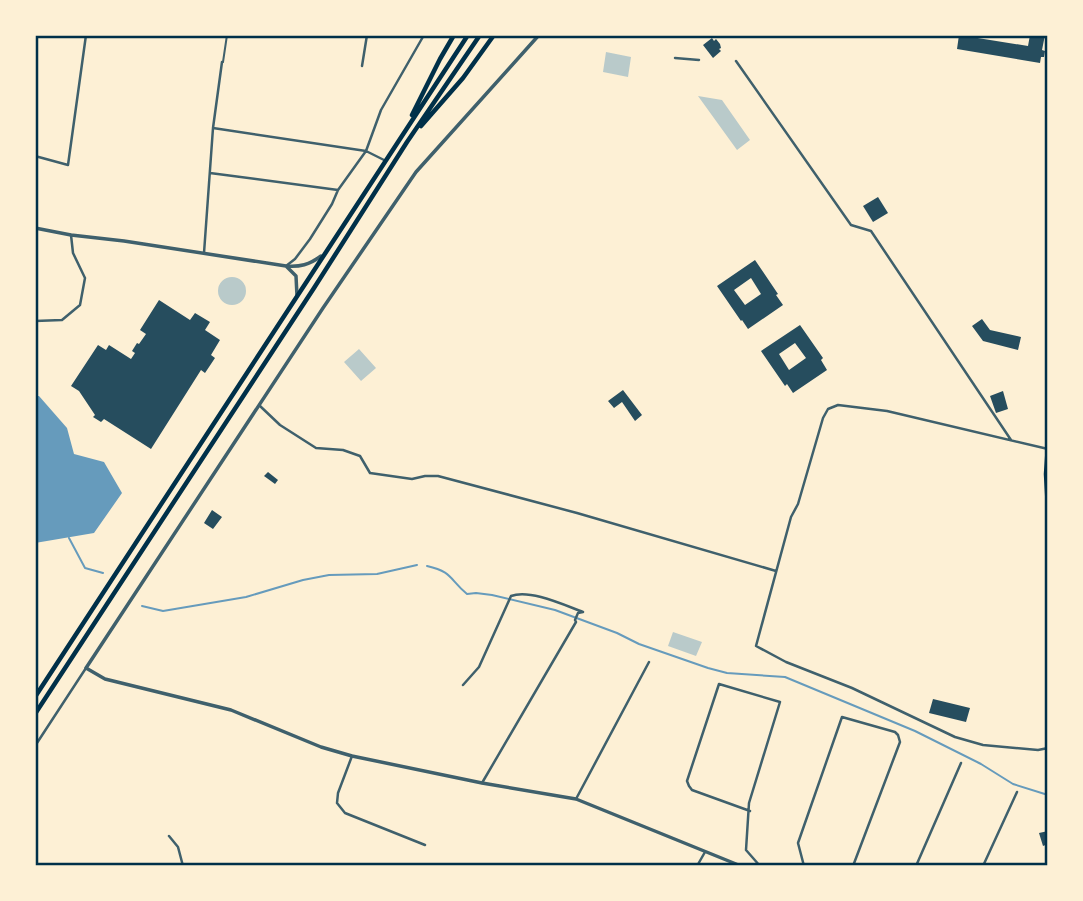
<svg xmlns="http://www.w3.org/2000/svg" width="1083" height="901" font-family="Inter,sans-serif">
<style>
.green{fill:#b9caca}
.water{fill:#669bbc}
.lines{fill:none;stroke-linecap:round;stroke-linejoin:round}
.stream{stroke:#669bbc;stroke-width:2}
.building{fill:#264d5e;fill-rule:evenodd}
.service{stroke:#3f606c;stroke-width:2}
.minor{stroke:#3f606c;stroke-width:2.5}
.tertiary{stroke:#3f606c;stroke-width:3.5}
.primary{stroke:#003049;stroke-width:4.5}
.neatline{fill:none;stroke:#003049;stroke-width:2.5}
</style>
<rect width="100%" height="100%" fill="#fdf0d5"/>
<!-- green -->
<path class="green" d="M606,52l25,5 -3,20 -25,-5z
M698,96l24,4 28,40 -13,10z
M218 291a14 14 0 1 1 28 0a14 14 0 1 1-28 0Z
M359,349l17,19 -15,13 -17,-19z
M673,632l29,10 -6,14 -28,-10z"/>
<!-- water -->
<path class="water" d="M35,396h4l28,32 7,26 30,8 18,31 -28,40 -59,10z"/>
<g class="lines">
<!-- stream -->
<path class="stream" d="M69,538l16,30 18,5
M427,566c26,6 22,13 40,28l9,-1 16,2 63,15 62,23 22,11 69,24 19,5 58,4 130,54 66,33 32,20 35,11
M142,606l21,5 83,-14 57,-17 26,-5 48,-1 40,-9"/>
</g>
<!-- building -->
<path class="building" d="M959,35l69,11 2,-11h15l-3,15 3,1 -1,6h-3l-1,6 -83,-14z
M712,38l2,3 2,-2 4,5 1,4 -2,1 2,2 -8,7 -10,-13z
M878,197l10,16 -15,9 -10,-16z
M755,260l23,34 -2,1 7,10 -35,24 -6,-9 -1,1 -24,-35zM751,278l10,16 -16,11 -11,-15z
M159,300l31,20 5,-7 15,9 -5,8 15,10 -9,15 4,3 -10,15 -4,-3 -50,79 -47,-30 -3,3 -8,-5 2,-2 -16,-24 -8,-5 27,-41 8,5 3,-5 22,14 4,-6 -3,-2 5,-8 2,1 7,-10 -6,-4z
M982,319l8,11 31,7 -3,13 -35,-9 -11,-15z
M800,325l23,33 -2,2 6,10 -34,23 -6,-9 -2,2 -24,-35zM795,343l11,15 -17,12 -10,-16z
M623,390l19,25 -7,6 -13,-19 -8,6 -6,-7z
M1003,391l5,18 -12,4 -6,-17z
M268,472l10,8 -3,4 -11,-8z
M212,510l10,7 -9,12 -9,-6z
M933,699l37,9 -4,14 -37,-9z
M1048,831v13l-5,2 -4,-13z"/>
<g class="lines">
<!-- service -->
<path class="service" d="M223,62l4,-27"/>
<!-- minor -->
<path class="minor" d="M675,58l24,2
M736,61l115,164 20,6 140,209
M362,66l5,-31
M213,128l153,23 18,9
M35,156l33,9 18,-130
M210,173l128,17
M204,253l9,-125 9,-66
M286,266l9,-7 15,-20 22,-35 6,-14 28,-39 15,-41 43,-75
M35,321l27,-1 18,-15 5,-27 -12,-25 -2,-18
M260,406l20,19 36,23 27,2 17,6 10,17 42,6 13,-3h13l139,37 199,58
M1048,449l-161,-38 -49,-6 -10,4 -5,9 -25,86 -7,13 -35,129 30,16 66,26 103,49 28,8 55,5 10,-2
M463,685l16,-18 32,-71c19,-7 53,9 72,16l-5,1 -3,7 1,2 -94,161
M35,746l51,-78
M352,756l-14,37 -1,10 8,10 80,32
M576,799l73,-137
M750,811l-58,-21 -3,-4 -2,-5 32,-97 61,18 -31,101 -3,47 14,16
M169,836l9,11 5,19
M697,866l8,-14
M804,866l-6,-23 44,-126 53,15 3,3 2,7 -47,124
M916,866l45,-103
M983,866l34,-74"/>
<!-- tertiary -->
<path class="tertiary" d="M539,35l-123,137 -93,136 -237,360 19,11 126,31 90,37 31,9 130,27 94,16 165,67
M35,228l36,7 53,6 162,25c14,1 23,-1 35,-10
M287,267l9,9 1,20"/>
<!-- primary -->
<path class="primary" d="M412,115l28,-56 14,-24
M421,126l42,-48 31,-43
M1048,445l-2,29 2,35
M35,697l433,-662
M35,714l279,-426 93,-146 73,-107"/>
</g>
<!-- border -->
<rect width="1083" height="901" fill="none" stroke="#fdf0d5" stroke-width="74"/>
<rect x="37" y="37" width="1009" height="827" class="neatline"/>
</svg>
